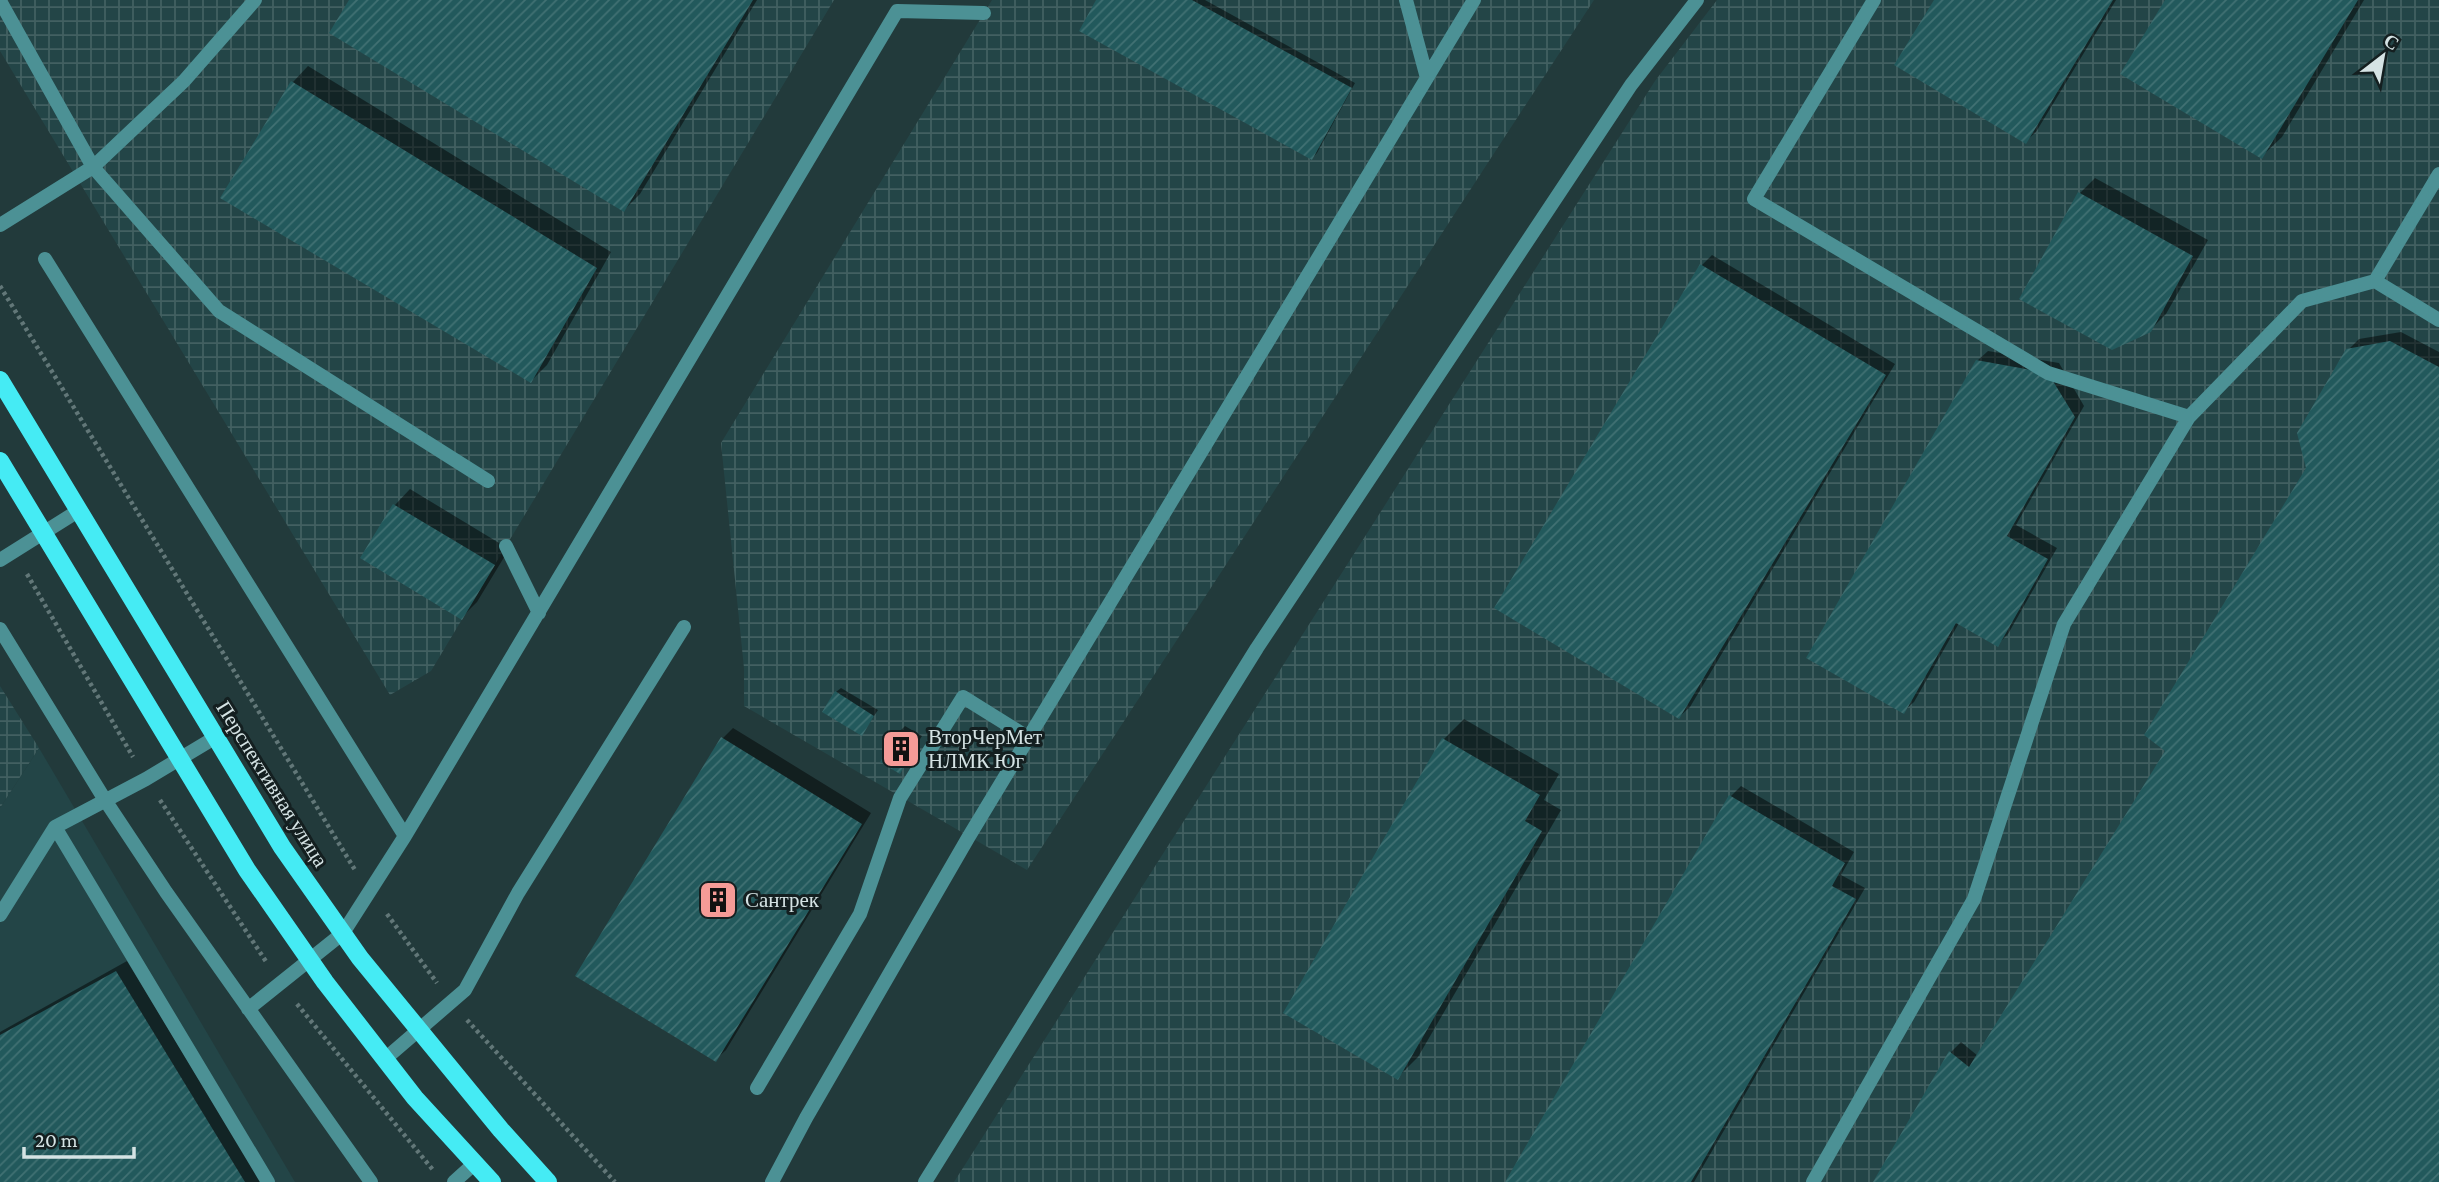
<svg xmlns="http://www.w3.org/2000/svg" width="2439" height="1182" font-family="'Crimson Pro',serif">
<style>
.built{fill:#234547}
.industrial{fill:url(#industrial-grid)}
.shadow{fill:#0007}
.building{fill:url(#building-hatch)}
.lines{fill:none;stroke-linecap:round;stroke-linejoin:round}
.path{stroke:#627778;stroke-width:4.5;stroke-dasharray:3.5 3.5;stroke-linecap:butt}
.service{stroke:#4c9195;stroke-width:14}
.primary{stroke:#45ebf4;stroke-width:18}
.labels{text-anchor:middle;stroke-width:6;stroke-linejoin:round;paint-order:stroke}
.poi-label{font-size:21px;fill:#d5e3e4;stroke:#141f20;text-anchor:start}
.street-label{font-size:21px;fill:#d5e3e4;stroke:#141f20}
</style>
<defs>
<pattern id="industrial-grid" width="8" height="8" patternUnits="userSpaceOnUse" patternTransform="scale(1.75)"><rect width="8" height="8" fill="#234547"/><path d="M0 4h8M4 0v8" fill="none" stroke="#426061"/></pattern>
<pattern id="building-hatch" width="6" height="6" patternUnits="userSpaceOnUse" patternTransform="scale(1.75)"><rect width="6" height="6" fill="#22595c"/><path d="M-1 1l2-2M0 6l6-6M5 7l2-2" fill="none" stroke="#417173"/></pattern>
</defs>
<rect width="100%" height="100%" fill="#223a3b"/>
<!-- built -->
<path class="built" d="M39,748l256,434h-295v-374z"/>
<!-- industrial -->
<path class="industrial" d="M0,0h834l-403,671 -41,24 -390,-644z
M992,0h602l-567,870 -283,-164v-38l-23,-225z
M1717,0h722v1182h-1485l701,-1101z
M0,686l39,62 -39,60z"/>
<!-- shadow -->
<path class="shadow" d="M351,0h406l-117,194 -16,16z
M1098,0h107l150,83 -38,70 -5,5z
M1936,0h180l-80,132 -11,10z
M2167,0h197l-82,137 -21,20z
M308,66l303,186 -64,113 -16,16 -238,-299z
M2095,178l113,62 -42,74 -16,16 -70,-137z
M1712,255l183,109 -205,343 -11,10 23,-452z
M2401,332l38,20v830h-564l76,-130 10,-10 17,14 190,-306 140,-282 40,-118 11,-11z
M1988,351l71,12 25,43 -68,119 41,23 -49,86 -11,11 -38,-22 -45,79 -11,10 74,-351z
M410,489l99,60 -32,53 -16,16 -99,-60 33,-53z
M841,688l37,22 -16,24 -26,-42z
M1464,719l95,55 -15,26 17,10 -143,247 -20,20 46,-338z
M905,726l17,10 -22,35v-40z
M733,728l138,85 -145,237 -11,10 8,-322z
M1741,786l113,66 -13,23 24,13 -171,294h-187l224,-386z
M127,961l134,221h-261v-150z"/>
<!-- building -->
<path class="building" d="M349,0h404l-129,212 -295,-179z
M1096,0h96l160,88 -40,72 -233,-129z
M1934,0h179l-87,144 -132,-79z
M2165,0h193l-96,159 -142,-85z
M291,81l306,187 -66,115 -311,-185z
M2078,192l115,64 -42,76 -39,18 -93,-51z
M1700,264l186,111 -207,344 -185,-111z
M2390,341l49,26v815h-566l76,-131 20,16 196,-316 -21,-16 162,-267 -9,-35 49,-84z
M1976,360l72,13 27,44 -68,119 41,23 -50,88 -42,-24 -52,91 -98,-56z
M393,504l102,61 -33,55 -102,-62z
M835,691l39,25 -12,20 -40,-24z
M899,730l19,11 -18,33 -20,-12z
M721,737l141,87 -146,238 -141,-86z
M1442,738l98,57 -15,26 17,10 -144,249 -115,-67z
M1729,795l116,68 -13,23 24,13 -165,283h-186z
M116,971l129,211h-245v-147z"/>
<g class="lines">
<!-- path -->
<path class="path" d="M0,286l355,584
M27,574l106,183
M160,800l107,163
M387,914l50,69
M297,1004l136,166
M467,1020l148,162"/>
<!-- service -->
<path class="service" d="M1406,0l21,78
M1874,0l-120,199 294,174 141,44
M0,1l93,166 126,144 269,170
M0,225l93,-58 91,-86 71,-81
M45,259l360,577 -62,97 -95,76
M2375,281l64,-107
M506,546l33,67
M0,560l78,-49
M0,629l105,171 61,92 205,290
M55,827l91,-48 70,-42
M405,836l492,-825 87,2
M0,915l55,-88 213,355
M385,1059l80,-69 53,-97 166,-266
M757,1088l103,-174 40,-116 63,-101 66,41
M454,1182l21,-19
M772,1182l34,-64 162,-280 506,-838
M925,1182l332,-534 374,-563 66,-85
M1813,1182l161,-283 90,-275 125,-207 113,-116 73,-20 64,39"/>
<!-- primary -->
<path class="primary" d="M0,380l282,467 78,111 141,172 47,52
M0,461l247,409 78,112 90,116 77,84"/>
</g>
<!-- icons -->
<defs>
<symbol id="building-square" viewBox="-11 -11 22 22"><rect x="-9" y="-9" width="18" height="18" rx="4" fill="#f59b97" stroke="#141f20"/><path d="M-4-6H4V6H1V3H-1V6H-4ZM-2.5-4.3h1.7v1.8h-1.7ZM.8-4.3h1.7v1.8H.8ZM-2.5-1h1.7V.8h-1.7ZM.8-1h1.7V.8H.8Z" fill="#111"/></symbol>
</defs>
<g fill-rule="evenodd">
<use href="#building-square" x="879" y="727" width="44" height="44"/>
<use href="#building-square" x="696" y="878" width="44" height="44"/>
</g>
<g class="labels">
<!-- poi labels -->
<g class="poi-label">
<text x="928" y="744">ВторЧерМет<tspan x="928" dy="24">НЛМК Юг</tspan></text>
<text x="745" y="907">Сантрек</text>
</g>
<!-- street labels -->
<g class="street-label">
<text transform="translate(272 784) rotate(58)" y="7">Перспективная улица</text>
</g>
</g>
<!-- north arrow -->
<g transform="translate(2383 56) rotate(31)" stroke="#141f20" stroke-width="5" paint-order="stroke">
<path d="M0-5L12 26L0 18L-12 26Z" fill="#d5e3e4"/>
<text y="-10" font-size="19" font-weight="bold" text-anchor="middle" fill="#d5e3e4">С</text>
</g>
<!-- scale -->
<path d="M24 1147v10h110v-10" fill="none" stroke="#d5e3e4" stroke-width="3.5"/>
<text x="35" y="1147" font-size="21" fill="#d5e3e4" stroke="#141f20" stroke-width="5" paint-order="stroke">20 m</text>
</svg>
